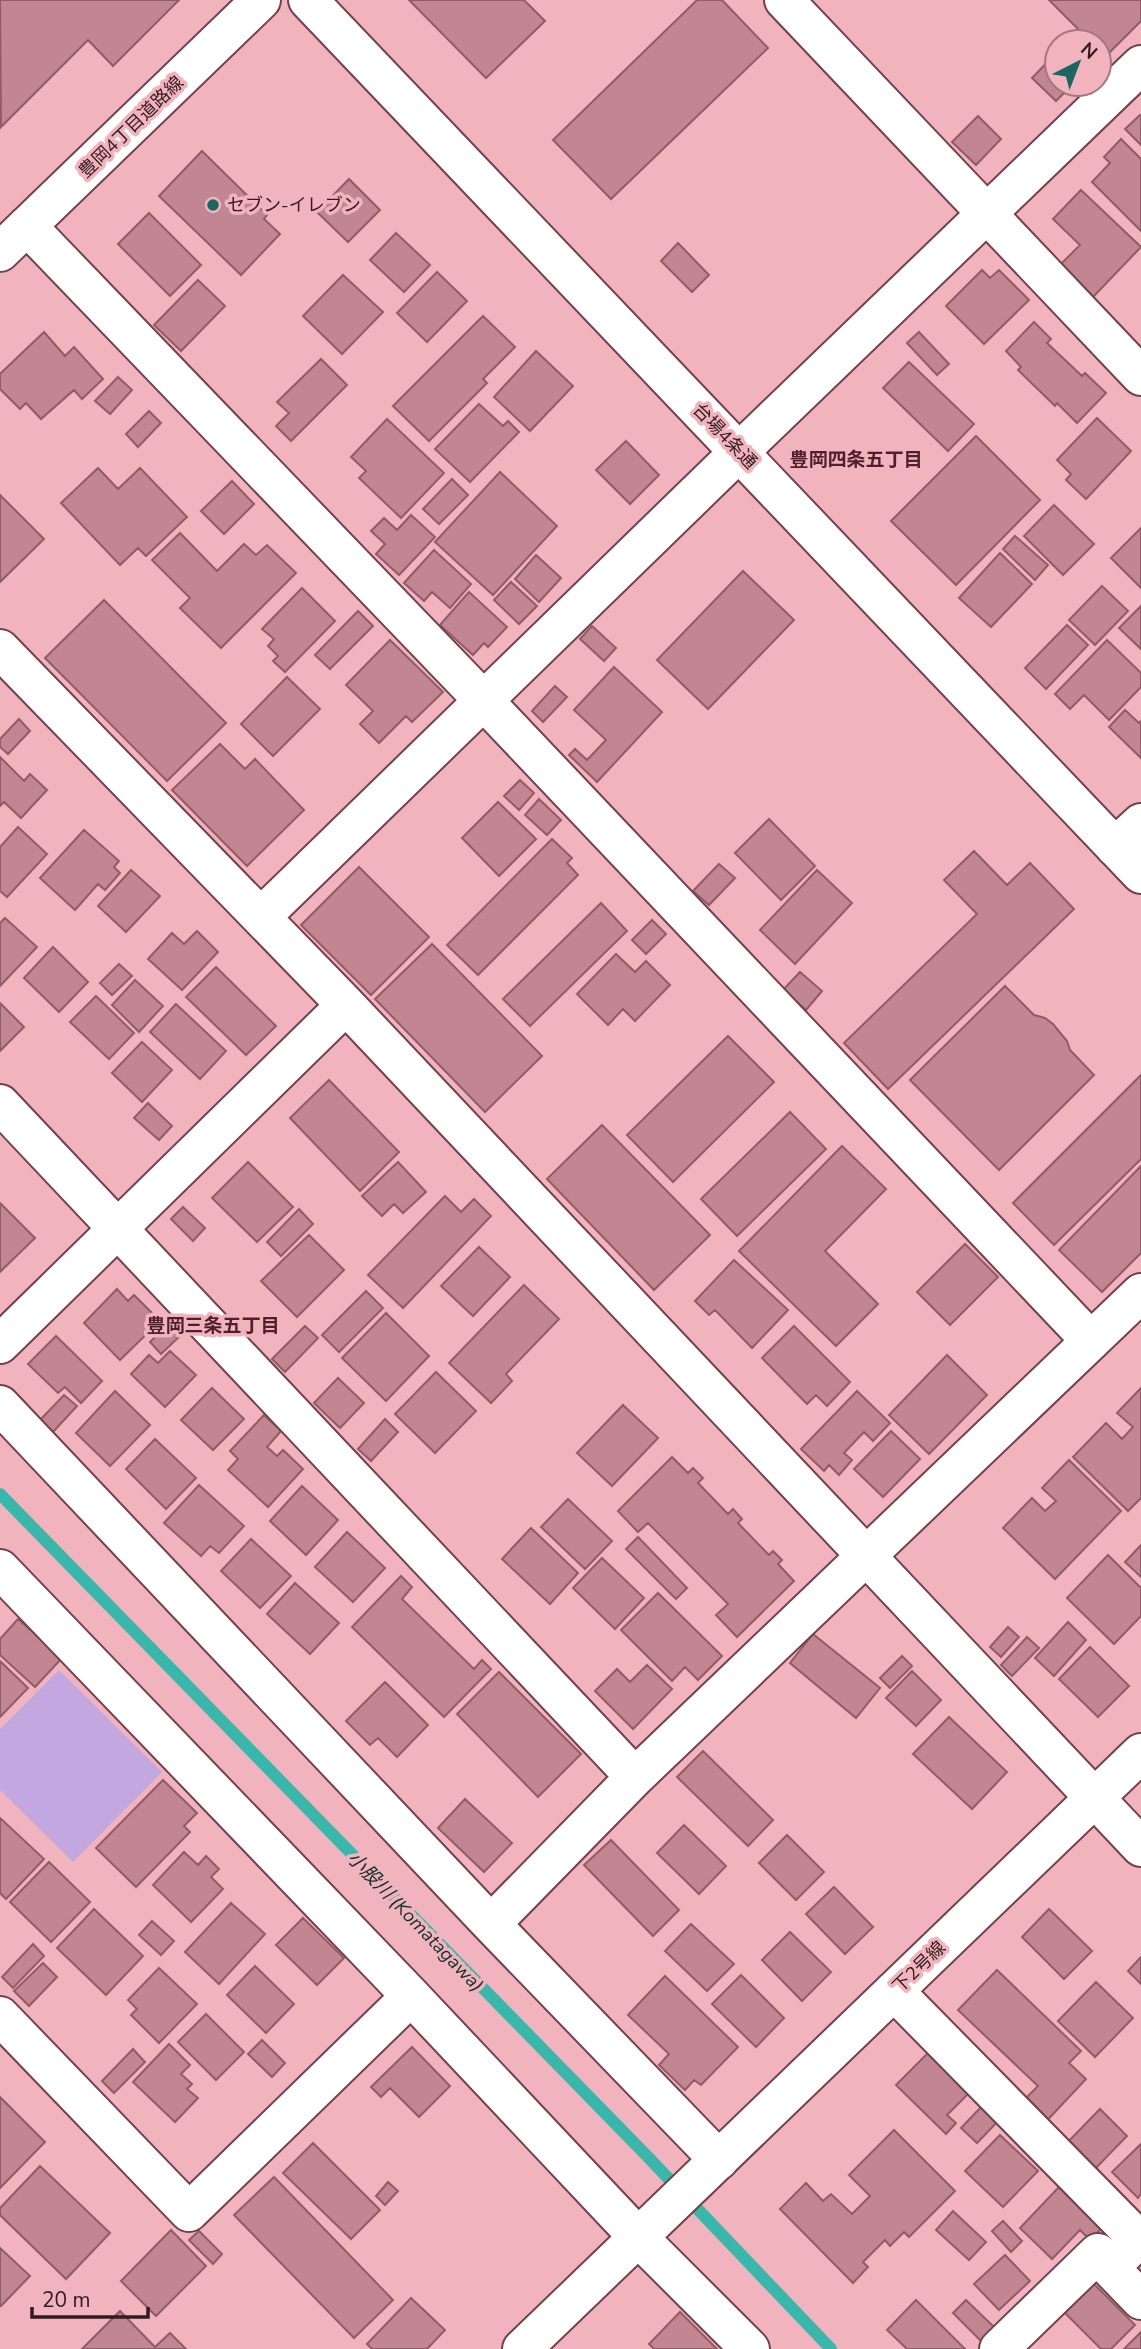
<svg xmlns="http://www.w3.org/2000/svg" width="1141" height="2349" font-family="'Nunito Sans','Noto Sans JP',sans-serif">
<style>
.green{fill:#c2a7e0}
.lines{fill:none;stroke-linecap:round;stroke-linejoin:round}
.stream{stroke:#3ab6aa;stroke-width:12}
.building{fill:#c18692;stroke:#925b67;stroke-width:2}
.minor-casing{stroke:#75404c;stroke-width:42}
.tertiary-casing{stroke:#75404c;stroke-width:42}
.minor{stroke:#fff;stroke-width:38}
.tertiary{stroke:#fff;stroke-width:38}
.poi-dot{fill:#1b6660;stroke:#f1b3be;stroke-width:2.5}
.labels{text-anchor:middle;stroke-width:7;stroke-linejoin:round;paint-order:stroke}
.street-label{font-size:18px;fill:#321c20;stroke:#f1b3be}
.poi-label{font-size:18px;fill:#321c20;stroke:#f1b3be;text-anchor:start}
.neighbourhood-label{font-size:19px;font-weight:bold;fill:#4f1f2b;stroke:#f1b3be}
.water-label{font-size:19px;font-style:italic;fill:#142f2c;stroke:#f1b3be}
</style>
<rect width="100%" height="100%" fill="#f1b3be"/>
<!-- green -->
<path class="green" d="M59,1670l103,102 -89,90 -73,-72v-61z"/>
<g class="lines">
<!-- stream -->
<path class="stream" d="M0,1494l647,662 184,193"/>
</g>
<!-- building -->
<path class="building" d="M0,0h179l-66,66 -25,-26 -87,87z
M409,0h115l21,21 -59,57z
M697,0h25l46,48 -157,151 -58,-59z
M1049,0h92v21l-36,36 -6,-7v-8h-8z
M1057,52v32h16l-17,17 -24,-23z
M1140,115l1,1v29l-16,-16z
M978,116l23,23 -25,26 -24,-23z
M1121,139l20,20v72l-49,-49 18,-19 -6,-6z
M202,151l65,64 -3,4 16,15 -39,41 -82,-79z
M349,179l31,31 -32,32 -31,-30z
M1081,190l60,57 -49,51 -33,-32 21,-21 -27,-26z
M149,213l52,52 -31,31 -52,-52z
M396,233l34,32 -26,27 -34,-32z
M678,243l31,32 -17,17 -31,-31z
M982,270l8,8 9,-8 30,30 -45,44 -38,-38z
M437,272l30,29 -40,41 -30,-29z
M343,275l40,37 -41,42 -39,-38z
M198,280l27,26 -44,45 -27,-26z
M483,316l32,31 -32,32 4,4 -58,58 -36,-35z
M1034,322l17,17 -4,4 35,33 3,-3 21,20 -29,30 -20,-20 -2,3 -37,-36 3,-3 -15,-16z
M44,332l21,24 9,-9 29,32 -21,20 -8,-9 -33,29 -15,-16 -6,6 -20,-20v-15z
M919,332l30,32 -12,11 -30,-32z
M536,351l37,35 -43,45 -36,-34z
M321,359l26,26 -56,56 -15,-15 13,-13 -12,-11z
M909,362l65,62 -26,27 -65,-63z
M118,377l14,13 -22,24 -15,-13z
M479,404l24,22 5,-5 11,11 -49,50 -35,-33z
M149,411l12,12 -23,24 -12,-13z
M1097,418l34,33 -45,48 -20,-19 5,-6 -14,-14z
M387,419l57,54 -43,45 -42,-40 7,-7 -15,-14z
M976,436l64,64 -84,85 -65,-64z
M626,441l33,34 -29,29 -34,-34z
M98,468l20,21 22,-21 47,49 -41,39 -8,-8 -18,17 -59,-62z
M500,472l57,54 -64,69 -58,-53z
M452,479l16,16 -29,29 -16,-15z
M232,481l22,23 -30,30 -23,-23z
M0,495l44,44 -44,43z
M1054,505l40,39 -31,31 -39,-39z
M411,515l24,22 -36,38 -23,-21 9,-10 -14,-13 13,-13 13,12z
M1141,528v60l-30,-30z
M180,533l37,38 27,-27 12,11 11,-10 29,28 -75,75 -41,-40 10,-10 -38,-38z
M1015,536l33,29 -13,15 -32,-31z
M434,550l37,34 -21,24 -18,-16 -8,9 -20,-18z
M1000,553l32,31 -41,43 -32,-29z
M536,555l25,23 -22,24 -24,-23z
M743,571l51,49 -86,89 -51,-49z
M511,582l26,24 -18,18 -25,-24z
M1102,586l26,25 -33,34 -26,-25z
M302,588l33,33 -50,51 -12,-11 5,-5 -10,-10 6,-7 -12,-10z
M469,592l38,35 -19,20 -4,-4 -11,12 -33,-30z
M104,600l122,123 -59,58 -122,-123z
M1141,606v43l-22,-21z
M358,611l15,15 -43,43 -15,-14z
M1067,625l21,20 -42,44 -21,-21z
M592,626l24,22 -12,13 -24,-22z
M390,640l53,52 -31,30 -6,-6 -27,27 -19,-19 13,-13 -27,-26z
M1107,640l34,33v14l-32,33 -25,-25 -14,14 -15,-15z
M614,667l48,45 -65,70 -28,-27 6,-6 12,11 19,-20 -32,-30z
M287,677l33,32 -47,47 -32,-32z
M555,686l12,11 -24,25 -11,-11z
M1125,710l14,13 2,-2v37l-32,-31z
M19,719l11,12 -22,23 -8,-7v-8z
M220,744l25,25 10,-10 49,51 -57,56 -75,-76z
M0,757l24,24 6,-7 17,16 -26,28 -17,-16 -4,4z
M520,780l14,13 -15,17 -15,-14z
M539,799l22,21 -14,15 -22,-20z
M498,802l38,37 -37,37 -37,-38z
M769,819l46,47 -34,34 -46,-47z
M18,827l29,27 -40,43 -7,-6v-44z
M84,830l35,31 -5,6 6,6 -15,17 -7,-6 -23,26 -35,-32z
M552,839l20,19 -5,5 11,12 -100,100 -31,-30z
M974,851l33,34 23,-22 44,46 -186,180 -44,-46 133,-129 -33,-34z
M719,864l16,14 -26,27 -16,-14z
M359,867l70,70 -58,58 -70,-70z
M131,870l29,26 -34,36 -28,-26z
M817,870l35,33 -57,61 -35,-34z
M601,903l26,28 -97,95 -27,-27z
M5,918l32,29 -37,39v-63z
M652,920l14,14 -20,20 -14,-14z
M197,931l21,21 -36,38 -34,-31 24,-26 12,11z
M432,944l110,112 -57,56 -110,-113z
M53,947l35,35 -29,30 -35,-34z
M616,954l19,18 11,-11 24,24 -35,36 -12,-12 -15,16 -31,-31z
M119,964l13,12 -20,19 -12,-12z
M216,967l60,59 -30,29 -60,-58z
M800,972l22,19 -16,19 -23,-20z
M135,980l28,26 -24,26 -27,-27z
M1005,986l29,29 11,3 8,6 14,17 3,9 24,25 -95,95 -89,-90z
M96,996l38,37 -25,26 -39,-37z
M0,1003l24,24 -24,24z
M176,1004l50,47 -26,28 -50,-47z
M728,1036l46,46 -101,100 -46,-47z
M142,1042l30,28 -30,32 -30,-29z
M1141,1075v84l-87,86 -41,-42z
M329,1080l70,72 -39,39 -70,-73z
M148,1103l24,23 -13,14 -25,-22z
M790,1112l36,37 -89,87 -36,-37z
M602,1125l108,110 -56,55 -107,-111z
M842,1146l44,43 -61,62 53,53 -42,42 -97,-95z
M248,1162l45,45 -36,35 -45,-44z
M398,1162l28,30 -23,21 -9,-9 -12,12 -20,-20z
M1141,1166v87l-39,39 -43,-42z
M445,1196l16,16 13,-13 17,17 -88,92 -35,-33z
M0,1203l35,35 -35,34z
M183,1207l22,21 -12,13 -22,-22z
M299,1209l14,15 -32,32 -14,-14z
M309,1235l35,35 -47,47 -36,-36z
M965,1244l33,33 -48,48 -33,-33z
M479,1247l31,30 -37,39 -32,-30z
M734,1260l54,50 -36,38 -37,-38 -6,5 -14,-14z
M524,1285l35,34 -53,55 6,7 -21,22 -42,-40z
M117,1289l11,12 6,-6 26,26 -40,39 -36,-37z
M366,1291l17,17 -44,44 -17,-17z
M386,1313l43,43 -43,45 -44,-43z
M169,1323l12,12 -20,19 -11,-12z
M305,1326l13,12 -33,34 -13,-13z
M794,1326l56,56 -23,24 -11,-11 -9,9 -45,-46z
M56,1336l46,45 -21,22 -16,-16 -7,6 -30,-29z
M170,1351l26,24 -31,32 -34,-33 18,-19 9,8z
M947,1355l40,40 -58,59 -40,-39z
M436,1372l40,39 -41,42 -40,-39z
M338,1378l26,25 -24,25 -26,-25z
M212,1388l32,31 -31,31 -32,-30z
M1141,1388v110l-13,13 -55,-54 33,-34 16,16 11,-12 -16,-14z
M115,1391l35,34 -40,41 -34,-33z
M857,1391l33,32 -17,18 -9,-9 -20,21 8,7 -13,15 -10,-10 -5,6 -23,-22z
M64,1395l13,11 -24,26 -13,-12z
M623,1405l35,33 -46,48 -35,-33z
M264,1415l17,16 -14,16 10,9 6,-6 20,19 -35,38 -40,-37 10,-11 -8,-8z
M385,1419l13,13 -27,29 -13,-12z
M891,1431l29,28 -37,38 -29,-28z
M155,1439l41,39 -30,31 -40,-40z
M672,1457l16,16 5,-5 10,10 -5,5 30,31 5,-5 9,10 -4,4 31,32 4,-4 9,9 -4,4 16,17 -57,56 -21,-22 12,-11 -80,-81 -10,9 -20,-21z
M1069,1460l52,51 -66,68 -52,-51 29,-30 13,13 11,-10 -14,-13z
M199,1485l45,41 -25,27 -9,-7 -9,10 -37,-33z
M302,1486l36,34 -32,35 -36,-34z
M568,1499l44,42 -27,28 -44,-42z
M531,1528l47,45 -28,31 -48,-45z
M347,1532l38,36 -32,34 -38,-35z
M638,1537l49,51 -11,11 -50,-50z
M251,1539l40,37 -31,32 -39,-37z
M1141,1545v32l-16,-15z
M1108,1555l33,33v28l-27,28 -47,-46z
M602,1558l42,40 -29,31 -42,-41z
M401,1576l11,11 -10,12 72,70 8,-9 9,9 -47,48 -92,-90z
M295,1583l44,40 -29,31 -43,-40z
M658,1593l64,63 -24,24 -13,-13 -13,14 -51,-51z
M18,1619l44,39 -27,29 -35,-32v-16z
M1068,1622l18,18 -32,36 -19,-18z
M1008,1627l11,10 -18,20 -11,-10z
M813,1634l67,54 -24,30 -66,-55z
M1027,1637l12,11 -27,28 -11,-11z
M1090,1647l39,39 -31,31 -39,-38z
M902,1656l10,10 -22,22 -10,-10z
M0,1661l28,27 -28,29z
M647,1665l25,24 -39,40 -38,-38 22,-22 13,13z
M912,1671l29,29 -25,26 -30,-28z
M499,1672l82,82 -43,43 -81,-83z
M385,1682l43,43 -31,32 -19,-19 -8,7 -24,-24z
M949,1717l58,55 -35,37 -59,-55z
M703,1751l70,69 -25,26 -71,-69z
M163,1780l34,33 -13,13 6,6 -54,55 -40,-39z
M465,1799l47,44 -28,29 -46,-44z
M0,1818l44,41 -38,40 -6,-6z
M684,1825l42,41 -27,28 -42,-41z
M787,1835l37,37 -28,28 -37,-37z
M611,1840l68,70 -26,26 -69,-71z
M184,1852l14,13 8,-9 13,13 -8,8 12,12 -32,33 -38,-37z
M49,1862l41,40 -39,40 -41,-40z
M834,1887l39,40 -28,27 -39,-40z
M231,1903l34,31 -46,50 -34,-32z
M94,1909l49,47 -37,39 -49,-47z
M1049,1909l43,42 -28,28 -42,-42z
M303,1918l41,40 -27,27 -41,-40z
M152,1921l22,20 -13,14 -22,-20z
M691,1924l43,40 -27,27 -42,-40z
M790,1932l41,40 -29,29 -40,-41z
M33,1944l11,12 -31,32 -11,-11z
M1141,1957v27l-13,-13z
M43,1963l14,14 -28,29 -15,-15z
M255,1966l39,38 -28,29 -39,-38z
M159,1968l38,36 -38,39 -28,-28 6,-6 -9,-9z
M997,1970l84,81 -12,12 17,16 -46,49 -22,-22 20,-20 -80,-76z
M741,1975l43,43 -28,29 -44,-43z
M665,1976l73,71 -37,38 -7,-5 -9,10 -26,-25 10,-11 -41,-39z
M1096,1982l37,36 -38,39 -37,-36z
M206,2014l38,38 -28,28 -38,-38z
M262,2040l23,23 -13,14 -24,-23z
M169,2044l21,21 -9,9 11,10 -5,5 11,9 -23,24 -42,-40z
M412,2047l38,39 -31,31 -29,-29 -9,9 -10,-10z
M933,2048l41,40 -27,27 9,8 -10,11 -50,-49z
M133,2049l12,13 -31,31 -12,-12z
M0,2097l45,45 -45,46z
M984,2104l16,15 -23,24 -16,-15z
M1100,2109l27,27 -38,39 -27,-27z
M894,2130l61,61 -46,46 -5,-5 -14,14 -5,-6 -22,22 5,5 -15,16 -73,-74 26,-26 17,18 8,-7 21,20 18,-18 -21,-21z
M1000,2135l38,36 -35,36 -38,-36z
M313,2143l67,67 -29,29 -68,-66z
M1141,2144v50l-3,4 -26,-26z
M40,2166l70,67 -44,46 -66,-64v-7z
M274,2177l119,123 -39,38 -120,-123z
M388,2182l10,9 -13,14 -9,-9z
M1059,2187l14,14 33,23 -16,16 -10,-10 -28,29 -32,-31z
M953,2211l33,31 -17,18 -33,-30z
M1003,2221l19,20 -11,11 -19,-21z
M171,2230l35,36 -50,50 -35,-35z
M199,2231l23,23 -9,10 -24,-24z
M0,2248l30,28 -29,30 -1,-1z
M1005,2255l25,26 -31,29 -25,-26z
M1093,2283l42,42 -24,24h-10l-37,-37z
M411,2298l34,32 -18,19h-55l-5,-5z
M916,2300l49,49h-58l-20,-19z
M966,2300l28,27 -13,14 -28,-28z
M120,2311l35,36 15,-14 16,16h-104z
M680,2312l37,37h-63l-5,-5z
M1141,2332v17h-17z"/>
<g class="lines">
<defs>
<path id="minor" d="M784,0l357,376
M27,226l456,474 608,641
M0,649l346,356 795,842
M1115,847l26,-24
M261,917l479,-466 401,-386
M0,1104l635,673
M0,1344l346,-339
M0,1405l491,519 228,236
M0,1569l411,427 228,242 111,111
M491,1924l144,-147 506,-484
M894,1991l244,248
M0,2016l189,196 222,-216
M1110,2268l31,32
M999,2349l99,-96 12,15 31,-32"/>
<path id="tertiary" d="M308,0l833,874
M0,252l261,-252
M522,2349l619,-596"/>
</defs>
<!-- minor casing -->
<use href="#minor" class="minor-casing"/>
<!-- tertiary casing -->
<use href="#tertiary" class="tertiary-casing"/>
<!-- minor -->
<use href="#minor" class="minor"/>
<!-- tertiary -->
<use href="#tertiary" class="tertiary"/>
</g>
<!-- markers -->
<circle class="poi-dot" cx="213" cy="205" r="7"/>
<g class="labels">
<!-- street labels -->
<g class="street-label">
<text transform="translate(131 127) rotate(-44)" y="6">豊岡4丁目道路線</text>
<text transform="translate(725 436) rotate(46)" y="6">台場4条通</text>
<text transform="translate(919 1967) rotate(-44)" y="6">下2号線</text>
</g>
<!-- poi labels -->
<g class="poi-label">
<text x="227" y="211">セブン-イレブン</text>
</g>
<!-- neighbourhood labels -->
<g class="neighbourhood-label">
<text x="856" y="466">豊岡四条五丁目</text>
<text x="213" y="1332">豊岡三条五丁目</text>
</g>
<!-- water labels -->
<g class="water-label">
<text transform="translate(416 1921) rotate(46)" y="7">小股川 (Komatagawa)</text>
</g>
</g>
<!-- north arrow -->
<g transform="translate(1078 63) rotate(42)"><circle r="33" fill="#f1b3be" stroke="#a5777f" stroke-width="2"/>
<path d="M0-5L12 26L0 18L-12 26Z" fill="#1b6660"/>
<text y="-10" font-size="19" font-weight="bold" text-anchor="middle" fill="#321c20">N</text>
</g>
<!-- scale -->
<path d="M32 2307v10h116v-10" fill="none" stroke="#321c20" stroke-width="3.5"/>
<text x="42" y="2307" font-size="21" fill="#321c20" stroke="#f1b3be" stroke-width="5" paint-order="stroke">20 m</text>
</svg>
